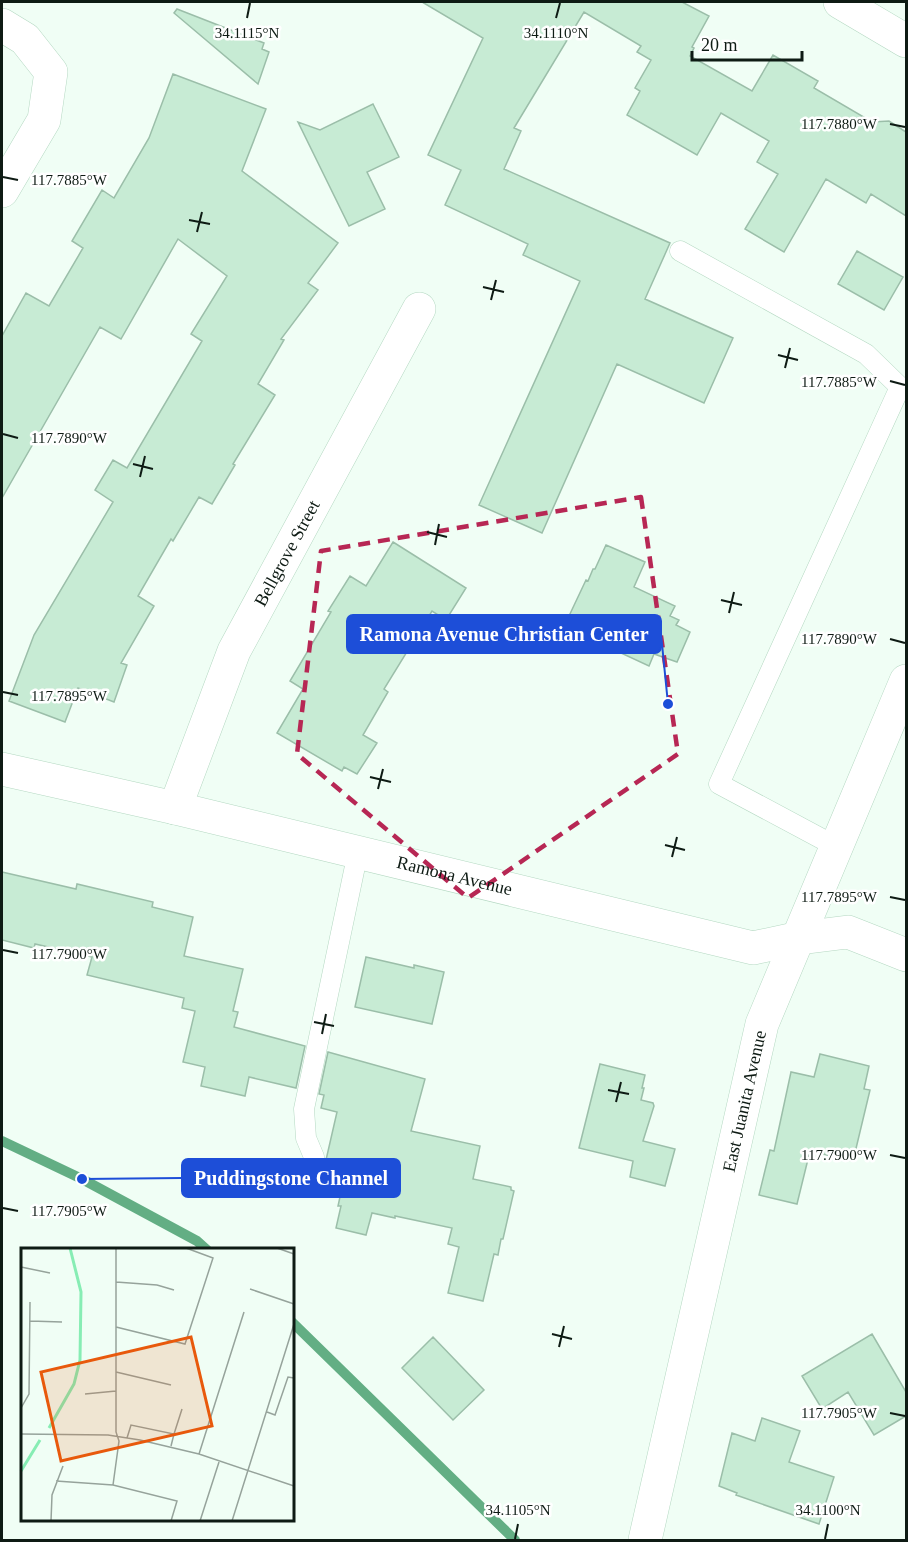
<svg xmlns="http://www.w3.org/2000/svg" width="908" height="1542" font-family="Georgia,serif">
<style>
.lines{fill:none;stroke-linecap:round;stroke-linejoin:round}
.stream{stroke:#63ae84;stroke-width:10}
.building{fill:#c7ebd4;stroke:#9bbea9;stroke-width:1.5}
.lane-casing{stroke:#b4d8c2;stroke-width:21}
.street-casing{stroke:#b4d8c2;stroke-width:34}
.secondary-casing{stroke:#b4d8c2;stroke-width:34}
.lane{stroke:#fff;stroke-width:20}
.street{stroke:#fff;stroke-width:33}
.secondary{stroke:#fff;stroke-width:33}
.marked{fill:none;stroke:#b72754;stroke-width:4.5;stroke-dasharray:12 8;stroke-linejoin:round}
.ticks{fill:none;stroke:#0e1b14;stroke-width:2}
.labels{text-anchor:middle;stroke-width:5;stroke-linejoin:round;paint-order:stroke}
.street-label{font-size:18px;fill:#0e1b14;stroke:#fff}
.inset-river{fill:none;stroke:#87edb4;stroke-width:3}
.inset-road{fill:none;stroke:#96a39b;stroke-width:1.5}
.view{fill:#e8590c;fill-opacity:0.15;stroke:#e8590c;stroke-width:3}
.inset-edge{fill:none;stroke:#0e1b14;stroke-width:3}
.ticks-label{font-size:15px;text-anchor:middle;fill:#0e1b14;stroke:#fff;stroke-width:5;stroke-linejoin:round;paint-order:stroke}
.leader{fill:none;stroke:#1d4ed8;stroke-width:2}
.callout-dot{fill:#1d4ed8;stroke:#fff;stroke-width:2}
.callout{fill:#1d4ed8;stroke:#1d4ed8;stroke-width:2}
.callout-label{font-size:20px;text-anchor:middle;font-weight:bold;fill:#fff}
</style>
<rect width="100%" height="100%" fill="#f0fef5"/>
<g class="lines">
<!-- stream -->
<path class="stream" d="M2,1141l80,38 115,62 10,9
M292,1322l223,218"/>
</g>
<!-- building -->
<path class="building" d="M422,2h260l27,14 -17,31 2,1 -4,8 62,35 21,-36 45,26 -4,7 58,34 17,-1 17,11v84l-35,-22 -5,9 -40,-24 -42,73 -39,-23 33,-55 -21,-12 12,-21 -48,-28 -24,42 -70,-40 13,-24 -5,-3 16,-28 -14,-8 4,-6 -57,-34 -70,116 7,3 -17,38 166,74 -25,56 88,39 -29,65 -87,-39 -75,169 -63,-28 101,-224 -57,-26 5,-11 -83,-39 16,-35 -33,-15 55,-117z
M177,9l87,34 -2,6 7,3 -11,32 -84,-71z
M173,74l93,35 -24,62 96,72 -30,40 10,7 -37,49 3,1 -26,44 17,11 -42,69 2,1 -23,39 -13,-7 -26,44 -2,-2 -33,57 16,10 -33,57 6,2 -13,37 -36,-14 -13,34 -56,-21 25,-66 79,-133 -18,-12 18,-30 14,8 75,-127 -11,-7 36,-58 -49,-37 -57,100 -21,-12 -98,171v-162l24,-43 23,13 34,-58 -11,-7 30,-51 12,8 35,-60z
M373,104l26,53 -32,15 18,37 -36,17 -51,-104 22,8z
M857,251l46,26 -19,33 -46,-26z
M393,542l73,46 -20,32 -14,-9 -48,78 4,3 -25,43 14,8 -20,31 -13,-7 -2,4 -65,-38 26,-44 -13,-8 41,-69 -3,-1 22,-35 16,10z
M606,545l39,17 -11,25 41,19 -5,10 9,4 -3,5 14,7 -13,30 -23,-8 -5,12 -82,-38 5,-11 -3,-1 17,-36 2,1 5,-12h2z
M2,872l74,17 1,-5 76,18 -1,5 41,10 -9,39 59,13 -10,42 5,1 -4,15 71,19 -9,42 -47,-11 -4,19 -44,-10 4,-19 -22,-5 12,-51 -13,-3 2,-10 -97,-23 5,-18 -57,-13 -1,4 -32,-8z
M366,957l48,11v-3l30,7 -12,52 -77,-17z
M328,1052l97,27 -14,52 69,15 -7,33 38,8v3l3,1 -11,48h-2l-3,16 -4,-1 -11,47 -35,-8 11,-46 -11,-3 4,-16 -57,-12v2l-23,-5 -6,22 -30,-7 5,-22h-3l9,-41 -21,-5 11,-48 -16,-4 3,-13 -5,-1z
M820,1054l49,12 -5,23 6,1 -17,71 -43,-10 -13,53 -38,-9 11,-45 4,1 17,-79 23,5z
M600,1064l45,11 -3,13h2l-3,12 12,3 1,3 -11,35 32,8 -10,37 -35,-9 3,-16 -54,-13z
M872,1334l34,58v24l-32,19 -26,-43 -26,17 -20,-33z
M433,1337l51,53 -31,30 -51,-52z
M762,1418l38,13 -11,31 45,15 -15,47 -83,-29 1,-2 -18,-7 13,-53 23,8z"/>
<g class="lines">
<defs>
<path id="lane" d="M680,251l186,103 34,33
M837,847l-118,-63 181,-397 6,3
M314,1157l-8,-19 -2,-29 54,-257"/>
<g id="street">
<path d="M840,2l66,39"/>
<path d="M2,25l23,14 26,33 -7,48 -42,71"/>
<path id="s1" d="M2,769l173,39 578,140 47,-10 48,-6 58,23"/>
<path id="s2" d="M175,808l59,-157 185,-342"/>
</g>
<g id="secondary">
<path id="s3" d="M645,1540l117,-516 144,-343"/>
</g>
</defs>
<!-- lane casing -->
<use href="#lane" class="lane-casing"/>
<!-- street casing -->
<use href="#street" class="street-casing"/>
<!-- secondary casing -->
<use href="#secondary" class="secondary-casing"/>
<!-- lane -->
<use href="#lane" class="lane"/>
<!-- street -->
<use href="#street" class="street"/>
<!-- secondary -->
<use href="#secondary" class="secondary"/>
</g>
<!-- marked area -->
<path class="marked" d="M641,497l37,257 -210,144 -171,-144 24,-203z"/>
<!-- ticks -->
<path class="ticks" d="M247,18l3,-15M556,18l4,-15M890,124l15,3M3,177l15,3M189,220l21,4M197,232l5,-20M483,287l21,5M491,300l5,-20M778,355l20,5M785,368l5,-20M890,381l15,4M3,434l15,4M133,464l20,5M140,477l5,-21M427,532l20,5M435,545l4,-21M721,600l21,5M729,613l5,-21M890,639l15,4M3,692l15,3M370,777l21,5M378,789l5,-20M665,845l20,5M672,857l5,-20M890,897l15,3M3,950l15,3M314,1022l20,4M322,1034l4,-20M608,1090l21,4M616,1102l5,-20M890,1155l15,3M3,1208l15,3M552,1334l20,5M559,1347l5,-21M890,1413l15,3M515,1539l3,-15M825,1539l3,-15"/>
<g class="labels">
<!-- street labels -->
<g class="street-label">
<text dy="6" stroke="none"><textPath href="#s2" startOffset="279">Bellgrove Street</textPath></text>
<text dy="6" stroke="none"><textPath href="#s1" startOffset="465">Ramona Avenue</textPath></text>
<text dy="6" stroke="none"><textPath href="#s3" startOffset="450">East Juanita Avenue</textPath></text>
</g>
</g>
<!-- overview -->
<g transform="translate(21 1248)">
<rect width="273" height="273" fill="#f0fef5"/>
<path class="inset-river" d="M28,180l25,-44 6,-24 1,-68 -11,-44M0,223l19,-31"/>
<path class="inset-road" d="M256,0l17,6M0,19l29,6M95,34l41,3 17,5M229,41l44,15M9,73l32,1M95,79l69,17 28,-86 -27,-10M95,124l55,13M64,146l31,-3M0,160l8,-14 1,-92M246,164l8,3 13,-38 6,1M0,186l87,1 32,5 59,14 95,32M153,186l8,-25M106,190l4,-13 43,9 -3,12M178,206l45,-142M35,233l57,4 64,16 -6,20M92,237l6,-44 -3,-9v-184M30,273l1,-26 11,-29M179,273l19,-59M211,273l62,-197"/>
<path class="view" d="M170,89l21,89 -151,35 -20,-89z"/>
<rect width="273" height="273" class="inset-edge"/>
</g>
<g class="ticks-label">
<text x="556" y="38">34.1110°N</text>
<text x="247" y="38">34.1115°N</text>
<text x="839" y="129">117.7880°W</text>
<text x="69" y="185">117.7885°W</text>
<text x="839" y="387">117.7885°W</text>
<text x="69" y="443">117.7890°W</text>
<text x="839" y="644">117.7890°W</text>
<text x="69" y="701">117.7895°W</text>
<text x="839" y="902">117.7895°W</text>
<text x="69" y="959">117.7900°W</text>
<text x="839" y="1160">117.7900°W</text>
<text x="69" y="1216">117.7905°W</text>
<text x="839" y="1418">117.7905°W</text>
<text x="518" y="1515">34.1105°N</text>
<text x="828" y="1515">34.1100°N</text>
</g>
<!-- callouts -->
<path class="leader" d="M668 704L661 634M82 1179L182 1178"/>
<g class="callout-dot">
<circle cx="668" cy="704" r="6"/>
<circle cx="82" cy="1179" r="6"/>
</g>
<g class="callout">
<rect x="347" y="615" width="314" height="38" rx="6"/>
<rect x="182" y="1159" width="218" height="38" rx="6"/>
</g>
<g class="callout-label">
<text x="504" y="641">Ramona Avenue Christian Center</text>
<text x="291" y="1185">Puddingstone Channel</text>
</g>
<!-- border -->
<rect width="908" height="1542" fill="none" stroke="#0e1b14" stroke-width="6"/>
<!-- scale -->
<path d="M692 51v9h110v-9" fill="none" stroke="#0e1b14" stroke-width="3"/>
<text x="701" y="51" font-size="18" fill="#0e1b14" stroke="#ffffff" stroke-width="4.5" paint-order="stroke">20 m</text>
</svg>
